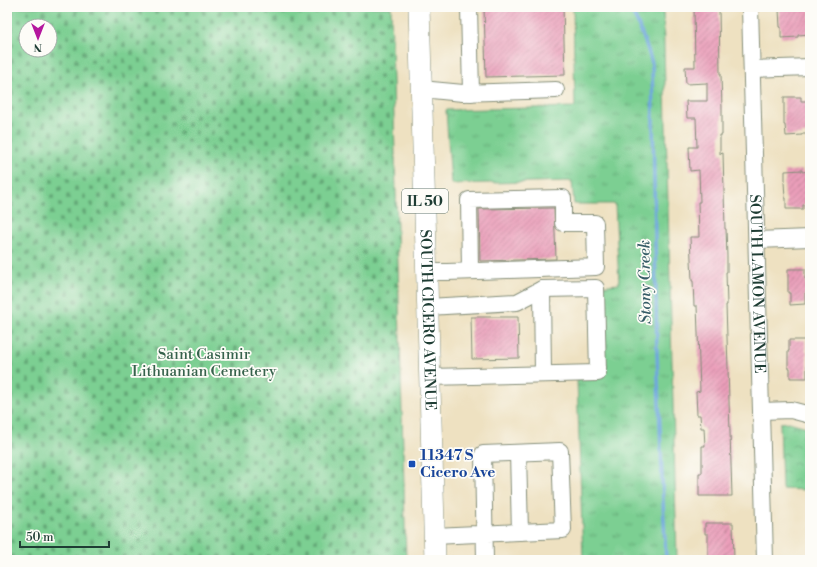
<svg xmlns="http://www.w3.org/2000/svg" width="817" height="567" font-family="'Libre Bodoni',serif">
<style>
.grass{fill:url(#grass-tufts);stroke:#4e8663}
.cemetery{fill:url(#cemetery-stones);stroke:#4e8663;fill-rule:evenodd}
.park{fill:url(#park-crowns);stroke:#4e8663}
.lines{fill:none;stroke-linecap:round;stroke-linejoin:round}
.stream{stroke:#6fa7de;stroke-width:3.5}
.building{fill:url(#building-hatch)}
.minor-casing{stroke:#868f7a;stroke-width:18}
.major-casing{stroke:#868f7a;stroke-width:22}
.minor{stroke:#fff;stroke-width:16}
.major{stroke:#fff;stroke-width:21}
.transit-dot{fill:#1a4fb4;stroke:#fdfcf7;stroke-width:1.5}
.labels{text-anchor:middle;stroke-width:3.5;stroke-linejoin:round;paint-order:stroke}
.shield{fill:#fdfcf7;stroke:#62766e;stroke-width:1}
.shield-label{font-size:14px;font-weight:bold;fill:#1f3d34}
.street-label{font-size:15px;fill:#1f3d34;stroke:#fdfcf7}
.park-label{font-size:15px;fill:#36624c;stroke:#fdfcf7}
.transit-label{font-size:15px;font-weight:bold;fill:#164399;stroke:#fdfcf7;text-anchor:start}
.water-label{font-size:16px;font-style:italic;fill:#375d67;stroke:#fdfcf7}
</style>
<defs>
<pattern id="grass-tufts" width="24" height="20" patternUnits="userSpaceOnUse"><rect width="24" height="20" fill="#7ccf92"/><path d="M3 7l-1-3M5 7V3M7 7l1-3M15 17l-1-3M17 17v-4M19 17l1-3" fill="none" stroke="#65a978"/></pattern>
<pattern id="cemetery-stones" width="16" height="16" patternUnits="userSpaceOnUse"><rect width="16" height="16" fill="#7ccf92"/><path d="M2 7V4a2 2 0 0 1 4 0v3zM10 15v-3a2 2 0 0 1 4 0v3z" fill="#65a978"/></pattern>
<pattern id="park-crowns" width="20" height="18" patternUnits="userSpaceOnUse"><rect width="20" height="18" fill="#7ccf92"/><path d="M2 6a3 3 0 1 1 6 0M12 15a3 3 0 1 1 6 0" fill="none" stroke="#65a978"/></pattern>
<pattern id="building-hatch" width="6" height="6" patternUnits="userSpaceOnUse"><rect width="6" height="6" fill="#ea9eb9"/><path d="M-1 1l2-2M0 6l6-6M5 7l2-2" fill="none" stroke="#bd8297"/></pattern>
</defs>
<rect width="100%" height="100%" fill="#fdfcf7"/>
<filter id="ink" filterUnits="userSpaceOnUse"><feTurbulence type="fractalNoise" baseFrequency=".025" numOctaves="2"/><feDisplacementMap in="SourceGraphic" scale="8" xChannelSelector="R" yChannelSelector="G"/><feConvolveMatrix kernelMatrix="1 2 1 2 8 2 1 2 1" color-interpolation-filters="sRGB"/></filter>
<filter id="wash" filterUnits="userSpaceOnUse"><feTurbulence type="fractalNoise" baseFrequency=".012" numOctaves="4" result="noise"/><feDisplacementMap in="SourceGraphic" scale="16" xChannelSelector="R" yChannelSelector="G"/><feGaussianBlur stdDeviation="0.9" result="paint"/><feColorMatrix in="noise" values="0 0 0 0 0 0 0 0 0 0 0 0 0 0 0 0 0 1.4 0 .05"/><feComposite in="paint" operator="in"/></filter>
<g filter="url(#wash)">
<rect width="100%" height="100%" fill="#eee1c1"/>
<!-- grass -->
<path class="grass" d="M573,7h90l14,553h-94l-6,-181 24,-1 -2,-92 20,-2 -4,-80h-41l-2,-23 -121,3 -5,-74 129,-3z"/>
<!-- cemetery -->
<path class="cemetery" d="M7,7h384l15,553h-399zM26,26h24v24h-24z"/>
<!-- park -->
<path class="park" d="M789,422l21,6v61l-3,1 -25,-1 -2,-66z"/>
<g class="lines">
<!-- stream -->
<path class="stream" d="M630,7c9,18 16,36 22,56l5,291 6,147 3,59"/>
</g>
<g id="blocks">
<!-- building -->
<path class="building" d="M484,7h79l2,68 -79,2z
M694,7h25l1,67h1l1,35v26h-2v19l3,-1 2,76h1l1,27v16h-1l1,33h-1l6,191h-33v-23h3v-27h3l-1,-18h-3l-1,-13h-3l-1,-23 4,-1 -2,-58 -1,-27h-3l-1,-25h-1l-2,-44h9l-1,-35h2l-1,-32 -9,1 -1,-24h8l-1,-29h-9l-1,-17h21v-18l-21,1 -1,-17h10z
M780,7h30v27l-12,1v2l-17,1v-11h-1l-1,-17h1z
M784,97h17v4h9v33h-8v1l-16,1 -1,-11h-1z
M802,170v2l8,-1v34h-7v4h-17v-11h-1l-1,-16h1v-11z
M554,208l2,51 -76,2 -1,-52z
M788,269h17v10h1l1,14h-2v11l-15,1v-12h-2z
M471,317h47l1,41 -47,1z
M789,340h16l1,11h1v27h-17v-10h-2v-17h1z
M705,523h28l1,37h-26v-26h-3z"/>
</g>
</g>
<g filter="url(#ink)">
<use href="#blocks" fill-opacity="0" stroke="#868f7a" stroke-width="1"/>
<g class="lines">
<defs>
<g id="minor">
<path d="M469,7l2,86"/>
<path id="s1" d="M750,7l11,404 4,149"/>
<path d="M752,69l58,-2"/>
<path d="M421,89l42,4 93,-3"/>
<path d="M757,240l53,-2"/>
<path d="M427,272h20l149,-5 -1,-44h-32v-25l-94,2 1,71"/>
<path d="M542,289l1,85"/>
<path d="M428,307l89,-5 25,-13 54,-1 2,85 -168,4"/>
<path d="M761,411l30,-1 19,5"/>
<path d="M518,453l2,79"/>
<path d="M434,536l129,-6 -3,-79 -77,3 2,106"/>
</g>
<g id="major">
<path id="s2" d="M419,7l16,553"/>
</g>
</defs>
<!-- minor casing -->
<use href="#minor" class="minor-casing"/>
<!-- major casing -->
<use href="#major" class="major-casing"/>
<!-- minor -->
<use href="#minor" class="minor"/>
<!-- major -->
<use href="#major" class="major"/>
</g>
</g>
<!-- markers -->
<rect class="transit-dot" x="408" y="460" width="8" height="8" rx="2"/>
<g class="labels">
<!-- shield labels -->
<rect class="shield" x="402" y="189" width="46" height="24" rx="3"/>
<g class="shield-label">
<text x="425" y="206">IL 50</text>
</g>
<!-- street labels -->
<g class="street-label">
<text dy="5" stroke="none"><textPath href="#s1" startOffset="277">SOUTH LAMON AVENUE</textPath></text>
<text dy="5" stroke="none"><textPath href="#s2" startOffset="313">SOUTH CICERO AVENUE</textPath></text>
</g>
<!-- park labels -->
<g class="park-label">
<text x="204" y="359">Saint Casimir<tspan x="204" dy="17">Lithuanian Cemetery</tspan></text>
</g>
<!-- transit labels -->
<g class="transit-label">
<text x="420" y="460">11347 S<tspan x="420" dy="17">Cicero Ave</tspan></text>
</g>
<!-- water labels -->
<g class="water-label">
<text transform="translate(644 282) rotate(-91)" y="6">Stony Creek</text>
</g>
</g>
<!-- margin -->
<rect width="817" height="567" fill="none" stroke="#fdfcf7" stroke-width="24"/>
<!-- north arrow -->
<g transform="translate(38 38) rotate(180)"><circle r="19" fill="#fdfcf7" stroke="#a4b0a9"/>
<path d="M0-3L7 15L0 10L-7 15Z" fill="#b5179e"/>
<text y="-6" font-size="11" font-weight="bold" text-anchor="middle" fill="#1f3d34">N</text>
</g>
<!-- scale -->
<path d="M20 541v6h89v-6" fill="none" stroke="#1f3d34" stroke-width="2"/>
<text x="26" y="541" font-size="12" fill="#1f3d34" stroke="#fdfcf7" stroke-width="3" paint-order="stroke">50 m</text>
</svg>
